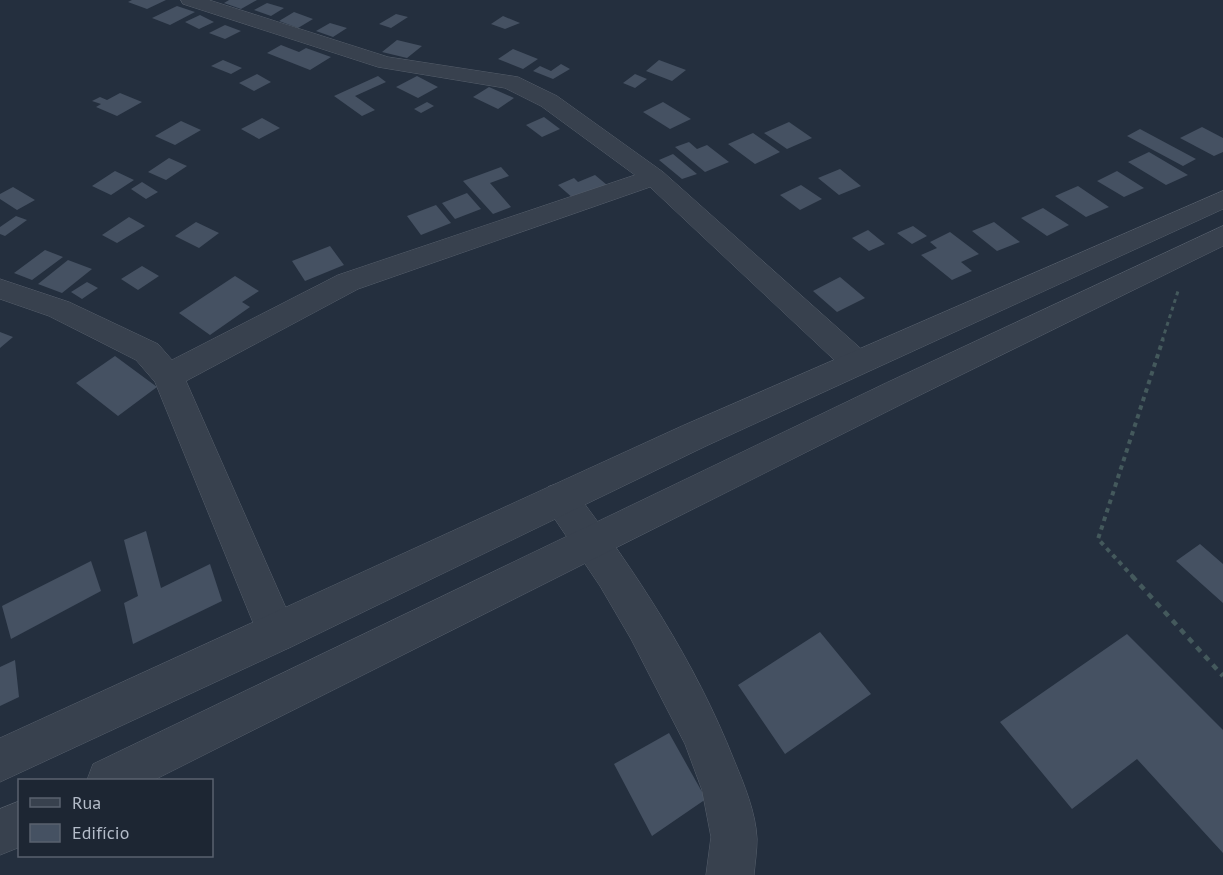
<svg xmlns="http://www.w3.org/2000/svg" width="1223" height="875" font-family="'PT Sans',sans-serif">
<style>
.building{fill:#455162}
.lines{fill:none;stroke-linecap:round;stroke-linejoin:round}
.minor-casing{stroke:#565f6c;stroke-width:1}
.tertiary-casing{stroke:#565f6c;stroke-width:1}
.path-far2{stroke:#44595c;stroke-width:3;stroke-dasharray:4 4;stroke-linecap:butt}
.path-far1{stroke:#44595c;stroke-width:4;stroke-dasharray:4.5 4.5;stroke-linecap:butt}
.path{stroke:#44595c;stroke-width:4.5;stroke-dasharray:6 6;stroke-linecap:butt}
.minor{fill:#38414e;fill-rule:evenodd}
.tertiary{fill:#38414e;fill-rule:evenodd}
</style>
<rect width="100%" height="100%" fill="#242f3e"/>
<!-- building -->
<path class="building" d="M132,0h34l-19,9 -19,-7z
M229,0h28l-16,9 -17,-6z
M267,3l17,5 -13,8 -17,-6z
M177,6l18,6 -25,13 -18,-7z
M294,12l19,7 -15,9 -19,-7z
M396,14l12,3 -17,11 -12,-4z
M200,15l14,7 -15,7 -14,-7z
M503,16l17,7 -15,6 -14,-5z
M330,23l17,5 -14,9 -17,-6z
M225,25l16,6 -16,8 -16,-6z
M397,40l25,6 -15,12 -25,-6z
M281,45l18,7 7,-4 25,9 -21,13 -43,-17z
M513,49l25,10 -15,10 -25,-10z
M223,60l19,8 -11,6 -20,-8z
M659,60l27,10 -14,11 -26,-10z
M561,64l9,5 -17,10 -20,-8 7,-5 11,5z
M257,74l14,8 -17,9 -15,-8z
M635,74l12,5 -12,9 -12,-5z
M378,76l8,6 -31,14 20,14 -13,6 -28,-20z
M417,76l21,11 -20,11 -22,-11z
M489,87l25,11 -16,11 -25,-12z
M120,93l22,9 -25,14 -21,-9 5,-3 -9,-3 8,-4 7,3z
M427,102l7,4 -13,7 -7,-4z
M663,102l28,17 -21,10 -27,-17z
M544,117l16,12 -18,8 -16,-12z
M262,118l18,10 -21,11 -18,-10z
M181,121l20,9 -26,15 -20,-9z
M789,122l23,16 -25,11 -23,-16z
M1202,127l21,11v14l-9,4 -34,-18z
M1140,129l56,30 -13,7 -56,-30z
M753,133l27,19 -25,12 -27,-20z
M689,142l8,7 10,-4 22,17 -24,10 -30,-25z
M1149,152l39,23 -22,10 -38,-23z
M673,154l24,20 -15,5 -23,-19z
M169,158l18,8 -21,14 -18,-8z
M501,167l8,9 -19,7 21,24 -18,7 -30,-33z
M840,169l21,17 -22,9 -21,-17z
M115,171l19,9 -23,15 -19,-9z
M1117,171l27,17 -20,9 -27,-16z
M595,175l12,10 -33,14 -16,-14 16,-7 4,4z
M142,182l16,10 -12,7 -15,-10z
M801,185l21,14 -22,11 -20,-15z
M1078,186l31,21 -23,10 -31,-21z
M13,187l22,13 -18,10 -17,-11v-5z
M467,193l14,16 -26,10 -13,-16z
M436,205l15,18 -30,12 -14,-19z
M1043,208l26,17 -22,11 -26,-18z
M16,216l11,4 -22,16 -5,-2v-7z
M129,217l16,9 -28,17 -15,-8z
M196,222l23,11 -20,15 -24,-12z
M994,222l26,20 -23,9 -25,-20z
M913,226l14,10 -15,8 -15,-11z
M868,230l17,14 -16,7 -17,-13z
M950,232l29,22 -18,8 11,9 -20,9 -31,-25 16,-7 -7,-6z
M330,246l14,19 -39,16 -13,-20z
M45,250l18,7 -31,23 -18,-7z
M68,260l24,9 -30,24 -24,-9z
M142,266l17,10 -21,14 -17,-11z
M235,276l24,15 -17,11 8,5 -40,28 -31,-22z
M840,277l25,21 -28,14 -24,-21z
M87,282l11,6 -16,11 -11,-7z
M0,332l13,5 -13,11z
M115,356l42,31 -39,29 -42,-33z
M146,531l15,57 49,-24 12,37 -89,43 -9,-41 14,-7 -14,-56z
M1200,544l23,20v39l-47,-42z
M91,561l10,30 -90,48 -9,-33z
M820,632l51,62 -86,60 -47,-69z
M1127,634l96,96v123l-86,-94 -65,50 -72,-87z
M15,660l4,37 -19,9v-39z
M669,733l37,66 -54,37 -38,-72z"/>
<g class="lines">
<defs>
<path id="minor" d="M181,0h28l179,57 130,20 39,19 106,76 205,183 4,8 -4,8 -11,4 -11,-4 -196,-184 -292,102 -172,92 111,252 -6,14 -14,5 -14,-5 -108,-265 -19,-22 -87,-44 -49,-17v-20l69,23 89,42 14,16 166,-85 297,-100 -94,-69 -36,-18 -127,-21 -195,-63z
M560,483l12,4c64,85 123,174 162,273 10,24 22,53 23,79 0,12 -2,24 -3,36h-48l5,-38 -9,-47 -17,-46 -54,-105 -31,-53 -52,-77 -5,-11 5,-11z"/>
<path id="tertiary" d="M1223,191v18l-517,237 -415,201 -291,135v-44l682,-312z
M1223,226v20l-315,155 -754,379h-67l6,-16 793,-381z
M20,801v46l-20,8v-46z"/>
</defs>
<!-- minor casing -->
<use href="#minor" class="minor-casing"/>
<!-- tertiary casing -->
<use href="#tertiary" class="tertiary-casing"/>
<!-- path-far2 -->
<path class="path-far2" d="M1162,341l17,-53"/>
<!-- path-far1 -->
<path class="path-far1" d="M1134,578l-36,-39 65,-200"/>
<!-- path -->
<path class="path" d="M1132,576l91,100"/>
<!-- minor -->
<use href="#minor" class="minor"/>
<!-- tertiary -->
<use href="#tertiary" class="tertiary"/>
</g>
<!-- legend -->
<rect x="18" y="779" width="195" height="78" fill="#1d2633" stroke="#59626f" stroke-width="1.5"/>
<rect x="30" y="798" width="30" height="9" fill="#38414e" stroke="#59626f" stroke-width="1.5"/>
<text x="72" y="809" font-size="18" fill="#b4bcc9">Rua</text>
<rect x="30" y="824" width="30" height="18" fill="#455162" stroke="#59626f" stroke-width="1.5"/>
<text x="72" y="839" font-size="18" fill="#b4bcc9">Edifício</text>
</svg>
